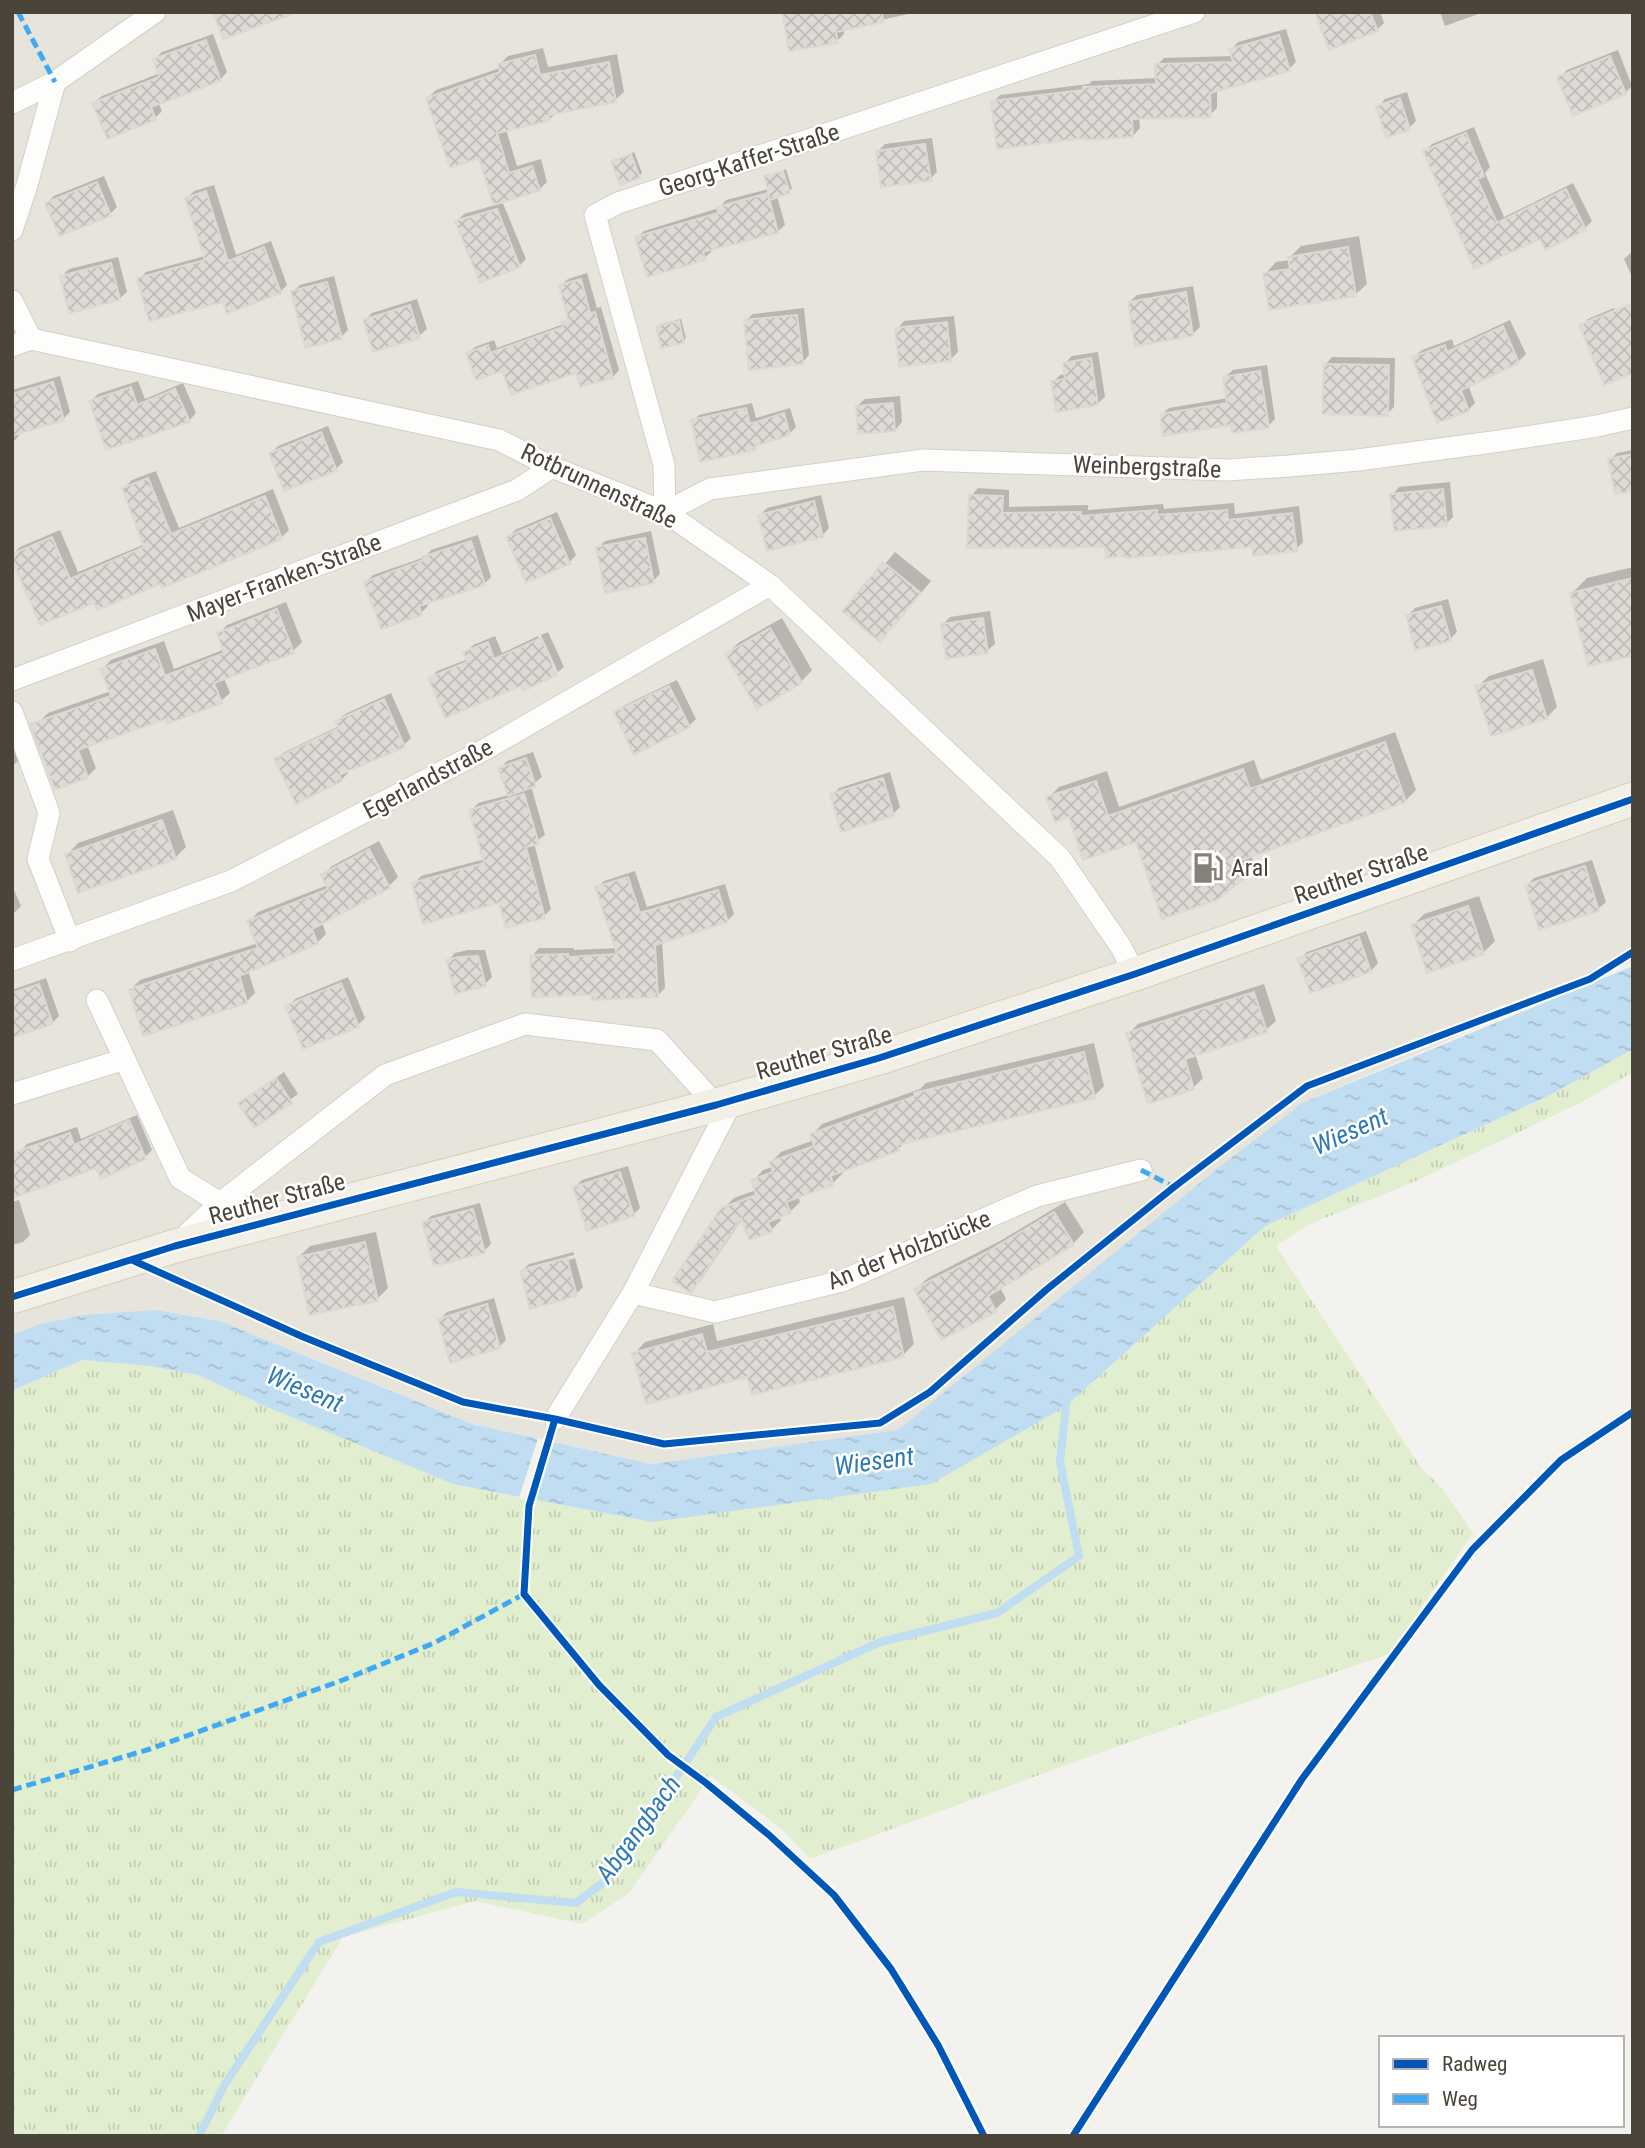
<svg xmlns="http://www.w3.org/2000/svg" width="1645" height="2148" font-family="'Roboto Condensed',sans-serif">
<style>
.residential{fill:#e7e4dc}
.grass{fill:url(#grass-tufts)}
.water{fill:url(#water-ripples)}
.pier{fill:#f4f2ee}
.shadow{fill:#0003;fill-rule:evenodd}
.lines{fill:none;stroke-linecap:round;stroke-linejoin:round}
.stream{stroke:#c0ddf1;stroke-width:8}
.building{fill:url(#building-cross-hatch);stroke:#dcd9d4;stroke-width:2}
.minor-casing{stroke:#d2d0cb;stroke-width:23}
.primary-casing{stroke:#d6cebb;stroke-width:35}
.minor{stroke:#fdfdfc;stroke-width:21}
.primary{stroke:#f2efe6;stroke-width:33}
.quiet{stroke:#3fa9f5;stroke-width:5;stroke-dasharray:10 5;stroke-linecap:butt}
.cycleway-casing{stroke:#fff;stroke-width:11}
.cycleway{stroke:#0057b8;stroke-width:7}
.labels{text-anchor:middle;stroke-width:5;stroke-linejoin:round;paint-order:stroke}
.street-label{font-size:24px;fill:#4b4439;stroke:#fff}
.poi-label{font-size:24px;fill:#4b4439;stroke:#fff;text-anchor:start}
.water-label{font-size:26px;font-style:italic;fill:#2e7ab2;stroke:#fff}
</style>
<defs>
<pattern id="grass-tufts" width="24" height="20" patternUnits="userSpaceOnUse" patternTransform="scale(1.75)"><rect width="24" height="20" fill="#e1eecf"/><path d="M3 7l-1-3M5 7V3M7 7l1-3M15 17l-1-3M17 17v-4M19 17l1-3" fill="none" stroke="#c3cdb2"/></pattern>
<pattern id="water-ripples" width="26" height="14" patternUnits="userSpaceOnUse" patternTransform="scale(1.75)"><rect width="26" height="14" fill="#c0ddf1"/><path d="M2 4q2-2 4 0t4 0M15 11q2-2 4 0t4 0" fill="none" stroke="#a6bfcf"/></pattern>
<pattern id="building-cross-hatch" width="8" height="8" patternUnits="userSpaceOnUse" patternTransform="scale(1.75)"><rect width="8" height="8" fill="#dedbd6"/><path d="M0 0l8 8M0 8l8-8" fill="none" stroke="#c0bdb8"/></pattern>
</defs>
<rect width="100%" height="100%" fill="#f4f2ee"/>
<!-- residential -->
<path class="residential" d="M12,12h1621v949l-331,142 -84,65 -319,262 -248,34 -179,-40 -252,-103 -64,-11 -144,25z"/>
<!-- grass -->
<path class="grass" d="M1633,1049v23l-51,30 -168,80 -106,43 -32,21 146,223 20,19 31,45 -84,121 -268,91 -311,114 -27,-29 -72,-54 -82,117 -47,31 -107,-23 -132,36 -122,199h-209v-745l70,-31 68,6 48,9 67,31 188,78 199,38 414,-116 199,-180 285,-131z"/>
<!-- water -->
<path class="water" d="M1633,966v83l-83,46 -285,131 -199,180 -135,78 -279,38 -199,-38 -188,-78 -67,-31 -48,-9 -68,-6 -70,31v-56l28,-11 44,-9 72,-5 64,11 252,103 179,40 247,-34 320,-262 84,-65z"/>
<!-- pier -->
<path class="pier" d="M538,1438l16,5 -19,61 -16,-6z"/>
<!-- shadow -->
<path class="shadow" d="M784,12h134l-75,16 1,6 -7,7z
M1316,12h64l4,11 -7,7z
M1440,12h44l-39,14z
M1286,29l10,33 -7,7 -72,21v18l-7,7 -71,2 1,11 -7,8 -140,-34 7,-7 89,-11 3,-3 65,-3v-13l7,-7 69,-2 -2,-6 7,-8z
M213,34l14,38 -7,8 -62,22 4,9 -7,7 -61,-15 8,-7 58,-23 -5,-14 7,-7z
M543,48l5,19 69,-13 7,38 -9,8 -57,11 -8,8 -44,10 11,37 24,-7 6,23 -8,8 -37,11 24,58 -7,7 -62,-45 7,-7 31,-9 -15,-49 -52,-58 8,-8 64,-22v-4l8,-8z
M1618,50l14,36 -7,7 -66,-15 8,-8z
M1407,92l9,29 -7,7 -31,-21 7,-8z
M1474,127l16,40 -5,6 19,44 69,-34 19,38 -7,7 -44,9 -66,30 -50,-116 7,-7z
M932,138l5,34 -7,7 -52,-28 7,-7z
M634,152l8,21 -3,3 -26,-14z
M786,169l6,20 -15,7 8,29 -8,7 -66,17 1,2 -8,7 -67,-20 7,-7 75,-23 7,-8 43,-11 -3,-12z
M104,176l13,31 -7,7 -63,-11 7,-7z
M214,185l22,70 35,-14 16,44 -7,7 -141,-13 7,-7 59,-16 -18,-58 7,-7z
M1359,236l8,48 -12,11 -90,-21 11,-12 14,-2v-3l11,-11z
M1633,251v28l-9,-20z
M118,257l9,35 -8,7 -57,-23 7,-7z
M587,273l10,35 4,-1 18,63 -6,7 -36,-7 -74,-1 -35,-16 7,-6 19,-7 3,8 67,-24 5,-8 -8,-31 7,-6z
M334,276l14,54 -7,7 -49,-45 8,-7z
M1193,286l7,41 -8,8 -63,-33 8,-7z
M417,299l10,30 -8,7 -54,-16 7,-7z
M804,308l5,47 -7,8 -57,-42 8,-7z
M1614,308l13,31 -46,-13 7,-7z
M954,316l4,36 -8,8 -53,-31 7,-8z
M681,319l5,19 -3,3 -25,-14 3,-3z
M1510,320l16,34 -8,8 -50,23 7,18 -7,7 -54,-53 8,-7 30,-11 2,7z
M1098,352l7,45 -8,7 -44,-22 7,-7 6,-1 -1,-11 7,-7z
M1332,357l63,1 -1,49 -7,7 -62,-49z
M1267,365l8,54 -7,7 -107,-11 8,-7 59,-10 -3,-21 8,-7z
M60,376l10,36 -7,7 -45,13 1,4 -7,7v-53z
M138,381l7,18 38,-16 13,30 -7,8 -98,-20 7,-7z
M900,396l2,26 -7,8 -38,-24 8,-7z
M752,403l4,15 34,-10 6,19 -7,7 -28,9 -6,5 -62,-27 6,-6z
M328,426l15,36 -7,7 -65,-16 7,-7z
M1633,450v39l-23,-29 7,-7z
M156,471l23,57 94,-39 16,41 -8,8 -120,43 -66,19 -83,-45 8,-8 40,-17 18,42 67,-28 -21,-56 8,-8z
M1450,482l3,35 -7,7 -54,-29 7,-8z
M978,488l31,2v17l79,-2v5l75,-6 1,5 70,-6 1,11 64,-8 4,36 -7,7 -43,-4 -284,1 2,-50z
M821,495l8,33 -7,8 -62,-21 7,-7z
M557,512l19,43 -7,8 -61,-25 7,-8z
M651,531l9,43 -7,7 -55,-33 7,-7z
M478,535l13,42 -7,7 -57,18 1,4 -7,7 -55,-31 7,-7 52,-18 6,-7z
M895,552l36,29 -40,48 -46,-18z
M1633,567v87l-61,-61 15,-15z
M1448,599l9,33 -7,7 -42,-24 7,-7z
M286,602l16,40 -9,9 -69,27 6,15 -9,8 -134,44 9,23 -9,9 -47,-56 8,-8 63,-22 -9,-22 9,-9 53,-19 10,28 51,-20 -6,-15 8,-9z
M990,611l5,33 -8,7 -44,-27 7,-7z
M782,618l30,52 -11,12 -44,25 -30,-53 11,-11z
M548,632l16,35 -6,5 -17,-37z
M495,636l7,17 36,-17 17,37h2l-33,15 -3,-4 -91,-5 7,-8 31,-12 -2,-6 7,-8z
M1543,659l14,48 -11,11 -69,-31 12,-11z
M677,680l19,39 -7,7 -73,-13 7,-7z
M391,693l20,45 -7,7 -57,25 1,3 -7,7 -65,-20 7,-7 56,-27 -2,-5 8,-7z
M12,732l16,21 -16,13z
M1395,732l21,58 -11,11 -154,54 4,11 -11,11 -174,-62 -22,-17 11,-11 48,-16 12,36 135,-47 7,20z
M533,752l9,25 -11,9 14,49 -11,8 17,66 -7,7 -44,-15 -86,-17 7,-8 64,-17 -14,-48 7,-8 31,-8 -9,-26 7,-8z
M890,772l10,35 -7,7 -61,-19 7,-7z
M173,810l13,37 -11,11 -108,-3 11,-12z
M379,841l19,36 -9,9 -67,36 4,12 -9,9 -69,27 7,23 -9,9 -116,-12 10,-10 118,-37 -9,-21 9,-10 70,-27 -5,-10 9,-9zM238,967l9,32h-3l-10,-31z
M1592,860l14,42 -8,7 -58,19 -13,-43 7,-7z
M635,871l12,36 78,-23 9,30 -7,7 -65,20 3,47 -7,7 -65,-1 -61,-38 7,-8h35v2l43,-2 -20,-60 7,-7z
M12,885l9,21 -9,9z
M1479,896l16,45 -11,11 -56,19 -15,-46 11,-11z
M1366,931l12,32 -7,8 -72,-12 8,-7z
M468,950h17l7,27 -7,7 -37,-23 7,-8z
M348,977l17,41 -7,7 -70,-19 7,-7z
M46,978l13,38 -7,7 -40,13v-46z
M1264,984l12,37 -10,9 -71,24 8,24 -10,10 -65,-54 10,-10z
M1094,1043l10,43 -10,10 -188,45 -8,8 -57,21 2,3 -11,11 -34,12 2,6 -10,10 -11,4 2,4 -10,10 -28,-12 -42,62 -10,11 32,-82 11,-11 22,-8 -3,-9 10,-11 10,-3 -2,-5 10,-10 33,-12 -2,-5 10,-11 98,-35 6,-6zM829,1167l4,14h-3z
M284,1072l14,22 -43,32 -15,-23z
M137,1115l15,35 -7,7 -48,9 -77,-15 7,-7 50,-17 4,12z
M628,1166l12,42 -7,7 -58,-28 7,-7z
M19,1200l11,35 -7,7 -11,3v-43z
M1065,1202l19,30 -11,12 -73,43 6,12 -11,11 -53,28 -26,-49 12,-11 72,-37z
M480,1203l11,41 -7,7 -60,-28 7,-7z
M376,1232l12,56 -11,11 -78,-42 11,-11z
M574,1252v3l-46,12v4l47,-13 8,29 -7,7 -54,-23 7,-7z
M904,1297l10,47 -11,11 -154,20 -115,-21 11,-12 68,-18 4,17z
M494,1298l12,42 -7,7 -59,-28 7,-7z"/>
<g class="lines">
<!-- stream -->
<path class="stream" d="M199,2136l26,-52 94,-142 137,-50 120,11 33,-25 107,-161 164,-75 117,-29 82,-57 -19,-94 7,-65"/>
</g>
<!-- building -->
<path class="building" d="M213,12h76l1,3 -67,24z
M782,12h100l1,10 -47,10 2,11 -49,8z
M1315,12h55l8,19 -49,19z
M1279,35l11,36 -80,22 1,24 -79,2 1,18 -47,3v-2l-89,11 -6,-48 92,-11v-3l73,-3 -1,-20 78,-2 -4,-13z
M206,40l15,41 -70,26 5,13 -49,19 -15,-36 67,-26 -6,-18z
M535,55l5,20 69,-13 7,40 -67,13 1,6 -53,12 12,40 23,-7 8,25 -47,14 -14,-47 -29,10 -24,-70 74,-26 -2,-8z
M1610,56l16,38 -53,22 -16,-39z
M1400,98l10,32 -24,8 -10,-32z
M1466,133l18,43 -7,3 20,44 69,-34 20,41 -41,20 -5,-11 -66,30 -51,-118z
M925,144l6,37 -50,6 -5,-36z
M631,154l9,24 -20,7 -9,-24z
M783,171l7,22 -20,7 -6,-24z
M97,182l14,34 -52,20 -14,-33z
M206,191l22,70 36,-14 17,46 -54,21 -4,-12 -74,19 -12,-43 68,-18 -20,-62z
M768,193l10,40 -75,19 2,8 -58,17 -12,-40 83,-24 -1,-6z
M497,209l23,58 -40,16 -25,-62z
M1348,247l8,49 -87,14 -6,-37 27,-4 -2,-12z
M111,263l9,37 -51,13 -9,-37z
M581,279l9,34 5,-1 18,66 -33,9 -4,-14 -65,22 -9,-24 -26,9 -10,-27 22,-8 2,8 73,-26 -1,-6 6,-1 -9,-35z
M327,282l15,57 -37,9 -14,-57z
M1186,292l7,44 -58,10 -7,-44z
M1633,303v70l-29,12 -25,-60z
M410,305l10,33 -47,14 -10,-32z
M797,315l6,49 -54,6 -5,-50z
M679,321l5,22 -23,5 -5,-22z
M947,322l4,39 -52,6 -4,-39z
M1503,326l16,37 -58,27 8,21 -32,12 -25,-66 33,-12 2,7z
M1091,358l7,47 -42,7 -5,-31 14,-2 -2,-16z
M1324,364l65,1 -1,51 -66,-2z
M1260,371l9,57 -37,5 -1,-8 -68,11 -3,-22 67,-11 -4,-26z
M53,382l11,38 -52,16v-42z
M131,387l6,18 38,-16 15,33 -84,28 -17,-49z
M893,403l2,28 -37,3 -2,-28z
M746,408l4,16 34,-11 6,22 -35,11 1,4 -56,12 -9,-42z
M321,432l16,39 -53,20 -15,-38z
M1633,454v37l-18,3 -7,-35z
M148,478l23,56 94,-38 17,43 -120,49 -2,-4 -63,26 -3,-7 -54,22 -28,-65v-6l40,-17 18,42 74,-32 -22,-59z
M1443,489l4,37 -53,5 -4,-37z
M969,495l34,1 -1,17 79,-1v4l76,-6v5l70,-5 1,10 64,-7 5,38 -44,5 -1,-9 -126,11v-2l-20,2 -1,-11 -138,1z
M814,501l9,36 -56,14 -9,-36z
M550,518l20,46 -44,19 -20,-46z
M645,538l9,45 -49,10 -9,-46z
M471,541l14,44 -66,21 3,9 -41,14 -17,-47 59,-22 -1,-3z
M883,562l38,31 -41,49 -38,-31z
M1633,578v78l-45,10 -18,-73z
M1441,606l10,35 -36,9 -9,-35z
M277,609l17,44 -80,30 8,20 -55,21 -1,-5 -88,31 10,28 -33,12 -25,-66 81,-28 -11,-27 55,-20 10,27 59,-23 -7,-20z
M983,618l5,35 -42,6 -5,-35z
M770,628l32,55 -45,26 -32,-55z
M541,638l16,37 -34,16 -2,-5 -76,32 -17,-40 39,-16 -4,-10 25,-10 6,17z
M1532,670l15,49 -56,17 -16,-50z
M669,686l21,41 -56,28 -20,-43z
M384,699l21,48 -66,28 3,6 -46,23 -22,-45 65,-31 -4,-7z
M1385,742l21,60 -167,59 6,17 -28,22 -55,19 -26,-77 -53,18 -14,-43 -14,5 -9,-25 50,-16 12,35 135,-47 7,20z
M526,758l10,28 -28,10 -10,-28z
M883,778l11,38 -53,16 -11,-38z
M524,794l15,50 -13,3 19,71 -39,10 -7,-25 -76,21 -11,-41 72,-20 -15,-53z
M162,820l14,39 -98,34 -13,-39z
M369,849l21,39 -78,41 6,15 -79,32 8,27 -104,33 -14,-47 129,-41 -11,-27 81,-32 -7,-14z
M1585,866l14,45 -60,19 -14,-45z
M628,877l12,36 78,-23 10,32 -73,23 3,52 -66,3 -1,-5 -59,2 -2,-42 38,-1v3l49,-3 -22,-67z
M1468,906l16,48 -57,19 -16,-48z
M1359,937l12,35 -61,21 -13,-35z
M478,956l8,30 -31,8 -9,-34 13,-3z
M341,983l18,44 -56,22 -18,-43z
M39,984l14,40 -41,14v-45z
M1254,992l13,40 -82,27 9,30 -46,15 -22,-71z
M1084,1052l11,46 -198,47 2,6 -69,25 3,9 -47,17 5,11 -23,9 4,10 -23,8 -8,-22 -50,75 -19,-12 49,-73 35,-13 -5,-15 22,-8 -4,-10 45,-16 -4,-12 105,-38 -1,-3z
M276,1078l16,25 -38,25 -16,-25z
M129,1120l17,39 -45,20 -5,-11 -84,30v-45l58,-20 4,12z
M620,1172l14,44 -47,15 -14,-44z
M473,1209l12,44 -51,13 -12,-44z
M1054,1212l20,33 -86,51 8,16 -55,28 -27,-51 73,-37z
M365,1242l13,59 -69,14 -12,-58z
M567,1258l10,38 -47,13 -10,-38z
M487,1304l13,44 -50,15 -12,-44z
M893,1307l11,50 -152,38 -5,-18 -101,27 -14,-51 70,-19 5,18z"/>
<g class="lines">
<defs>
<path id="minor" d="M1194,12l-576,191 -23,12 69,250 1,47 45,-23 213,-29 304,10 62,-4 69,-6 142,-19 97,-15 36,-8
M12,103l43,-21 100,-70
M12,230l15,-45 28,-103
M12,301l19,38
M12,346l19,-7 468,101 53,27 113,45 105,73 290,273 61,89 14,27
M12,680l505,-190 35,-23
M12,712l37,101 -11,46 32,82
M12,960l219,-79 253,-131 286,-165
M97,1000l83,178 40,25
M12,1094l113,-35
M179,1242l41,-39 165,-128 140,-51 132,16 59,65
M633,1293l82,19 127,-31 195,-85 104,-26
M555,1419l78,-126 100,-194"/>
<path id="primary" d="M12,1297l163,-51 541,-141 163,-47 256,-84 498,-175"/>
</defs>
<!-- minor casing -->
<use href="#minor" class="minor-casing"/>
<!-- primary casing -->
<use href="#primary" class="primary-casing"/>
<!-- minor -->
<use href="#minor" class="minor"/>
<!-- primary -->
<use href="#primary" class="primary"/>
<!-- quiet -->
<path class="quiet" d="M18,12l37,70
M1141,1170l33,17
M12,1790l138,-41 193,-69 91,-37 90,-49"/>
<defs>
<path id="cycleway" d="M132,1260l169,76 162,66 92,17 109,25 216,-21 50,-31 116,-102 128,-103 133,-101 283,-107 43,-27
M12,1297l163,-51 541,-141 163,-47 256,-84 498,-175
M555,1419l-26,87 -5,88 75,91 69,70 38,28 63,52 65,60 57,74 47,76 46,91
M1073,2136l229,-357 170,-229 89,-90 72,-48"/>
</defs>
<!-- cycleway casing -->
<use href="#cycleway" class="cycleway-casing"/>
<!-- cycleway -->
<use href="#cycleway" class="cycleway"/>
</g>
<!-- icons -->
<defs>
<symbol id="fuel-bare" viewBox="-9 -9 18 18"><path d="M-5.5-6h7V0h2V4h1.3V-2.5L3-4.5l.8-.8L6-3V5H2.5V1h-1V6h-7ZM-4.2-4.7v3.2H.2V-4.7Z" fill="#868178" stroke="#fff" stroke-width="2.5" paint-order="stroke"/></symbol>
</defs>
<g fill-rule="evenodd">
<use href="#fuel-bare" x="1186" y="846" width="44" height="44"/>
</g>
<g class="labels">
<!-- street labels -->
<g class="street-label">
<text transform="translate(749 160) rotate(-18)" y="8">Georg-Kaffer-Straße</text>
<text transform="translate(1147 467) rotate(2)" y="8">Weinbergstraße</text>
<text transform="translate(599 486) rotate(25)" y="8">Rotbrunnenstraße</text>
<text transform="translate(284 578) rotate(-21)" y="8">Mayer-Franken-Straße</text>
<text transform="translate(428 779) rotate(-28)" y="8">Egerlandstraße</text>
<text transform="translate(1361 874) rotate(-19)" y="8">Reuther Straße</text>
<text transform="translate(824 1053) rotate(-16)" y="8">Reuther Straße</text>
<text transform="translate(277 1199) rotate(-15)" y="8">Reuther Straße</text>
<text transform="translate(909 1250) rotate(-22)" y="8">An der Holzbrücke</text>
</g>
<!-- poi labels -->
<g class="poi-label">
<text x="1231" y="876">Aral</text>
</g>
<!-- water labels -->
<g class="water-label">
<text transform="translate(1350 1131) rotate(-24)" y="9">Wiesent</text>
<text transform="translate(305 1389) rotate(23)" y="9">Wiesent</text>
<text transform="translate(874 1461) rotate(-8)" y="9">Wiesent</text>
<text transform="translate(638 1829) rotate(-54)" y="9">Abgangbach</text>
</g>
</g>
<!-- border -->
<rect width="1645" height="2148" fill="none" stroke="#4b4439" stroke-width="28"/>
<!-- legend -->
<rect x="1379" y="2036" width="245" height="91" fill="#ffffff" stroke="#b7b4b0" stroke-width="2"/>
<rect x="1393" y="2059" width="35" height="10" fill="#0057b8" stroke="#b7b4b0" stroke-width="2"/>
<text x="1442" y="2071" font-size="21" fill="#4b4439">Radweg</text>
<rect x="1393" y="2094" width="35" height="10" fill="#3fa9f5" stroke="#b7b4b0" stroke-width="2"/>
<text x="1442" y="2106" font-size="21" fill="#4b4439">Weg</text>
</svg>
